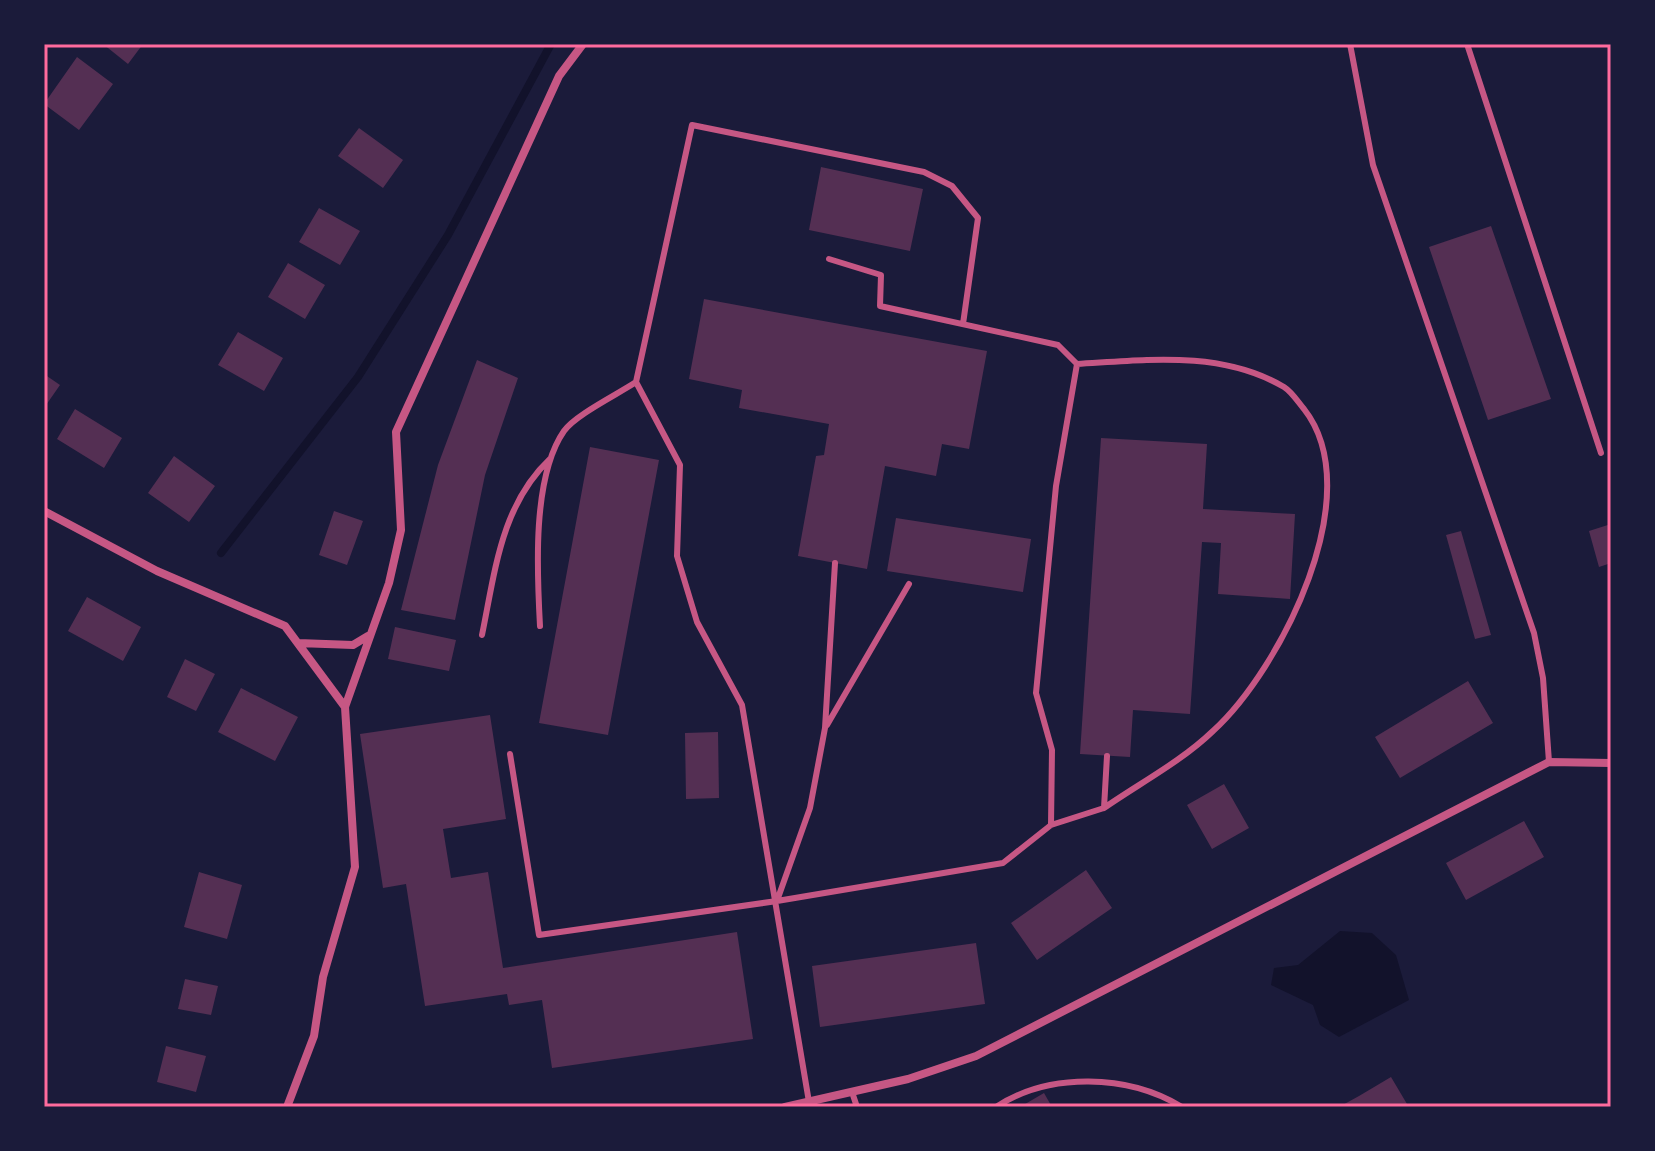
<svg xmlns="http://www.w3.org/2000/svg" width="1655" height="1151" font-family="Ubuntu,sans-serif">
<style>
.water{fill:#12122b}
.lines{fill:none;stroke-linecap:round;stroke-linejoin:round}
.stream{stroke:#12122b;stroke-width:8}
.building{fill:#542f53}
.service{stroke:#c65784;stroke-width:6}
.minor{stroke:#c65784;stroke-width:8}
.neatline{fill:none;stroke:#ff6b9d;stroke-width:3}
</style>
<rect width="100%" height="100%" fill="#1b1b3a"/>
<!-- water -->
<path class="water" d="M1340,931l32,2 24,22 13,45 -70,37 -19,-12 -7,-20 -42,-20 3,-17 24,-3z"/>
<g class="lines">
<!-- stream -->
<path class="stream" d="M221,553l137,-176 90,-142 103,-191"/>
</g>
<!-- building -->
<path class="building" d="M103,44h40l-15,20z
M77,57l36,27 -34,46 -35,-26z
M359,128l44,32 -20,28 -45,-32z
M821,167l102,22 -13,62 -101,-21z
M319,208l41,23 -20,34 -41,-23z
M1491,226l60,173 -63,21 -59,-173z
M288,263l37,22 -20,34 -37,-22z
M704,299l283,52 -18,98 -27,-5 -6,32 -51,-10 -18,103 -69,-13 18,-100 8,-1 5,-31 -90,-16 3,-18 -53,-11z
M238,332l45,26 -19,33 -46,-26z
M477,360l41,18 -33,97 -30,145 -54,-10 37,-145z
M44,374l16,11 -16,23z
M75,409l47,29 -18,30 -47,-29z
M1101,438l106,6 -4,65 92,5 -5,85 -72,-5 3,-51 -19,-1 -12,172 -57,-4 -3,47 -50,-3z
M590,447l69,13 -51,275 -69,-12z
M174,456l41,30 -26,36 -41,-29z
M334,511l29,10 -16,44 -28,-10z
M896,518l135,21 -8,53 -136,-21z
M1611,524v39l-12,4 -10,-36z
M1461,531l30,104 -16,4 -29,-104z
M87,597l54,30 -18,34 -55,-30z
M395,627l61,13 -7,31 -61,-12z
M185,659l30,15 -19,37 -29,-14z
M1468,681l25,42 -93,55 -25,-41z
M241,688l57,29 -23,44 -57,-29z
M490,715l16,104 -63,10 8,49 37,-6 15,96 234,-36 16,107 -201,29 -10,-68 -33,5 -2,-11 -82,12 -19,-122 -23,4 -23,-154z
M718,732l1,66 -33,1 -1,-66z
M1224,784l25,44 -37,21 -25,-44z
M1524,821l20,36 -78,43 -20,-37z
M1086,870l26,38 -75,52 -26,-37z
M199,872l43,13 -15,54 -43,-12z
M976,943l9,61 -165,23 -8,-61z
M185,979l33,7 -7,29 -33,-6z
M166,1046l40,10 -10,36 -39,-10z
M1391,1077l16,27 -68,3 20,-11z
M1044,1093l8,14h-32z"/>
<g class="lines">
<!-- service -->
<path class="service" d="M1350,44l23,121 161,468 9,45 6,84
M1467,44l134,409
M829,259l52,16 -1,31 178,39 19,19 -21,122 -20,207 16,57 -1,75
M1077,364c69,-4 144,-14 207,23 8,5 14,15 20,22 66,84 -23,260 -91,322 -31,30 -73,52 -109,77
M540,626c-3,-54 -8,-149 24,-195 11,-16 54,-37 72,-49
M482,635c13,-63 19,-130 68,-176
M827,725l82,-141
M510,754l29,181 238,-34 226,-38 48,-38 53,-17 3,-52
M778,898l32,-90 15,-80 10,-165
M852,1092l5,15
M809,1102l-67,-397 -45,-83 -20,-66 3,-91 -44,-83 56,-257 232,47 28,14 26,32 -15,106
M996,1107c53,-35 132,-33 186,0"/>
<!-- minor -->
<path class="minor" d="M44,511l113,60 128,55 60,81
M298,643l55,2 15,-9
M287,1107l27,-71 9,-59 32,-110 -10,-160 44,-124 12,-53 -5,-98 163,-356 24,-32
M785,1107l123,-28 68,-23 573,-294 62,1"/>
</g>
<!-- border -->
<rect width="1655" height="1151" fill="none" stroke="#1b1b3a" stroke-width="92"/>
<rect x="46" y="46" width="1563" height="1059" class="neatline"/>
</svg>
